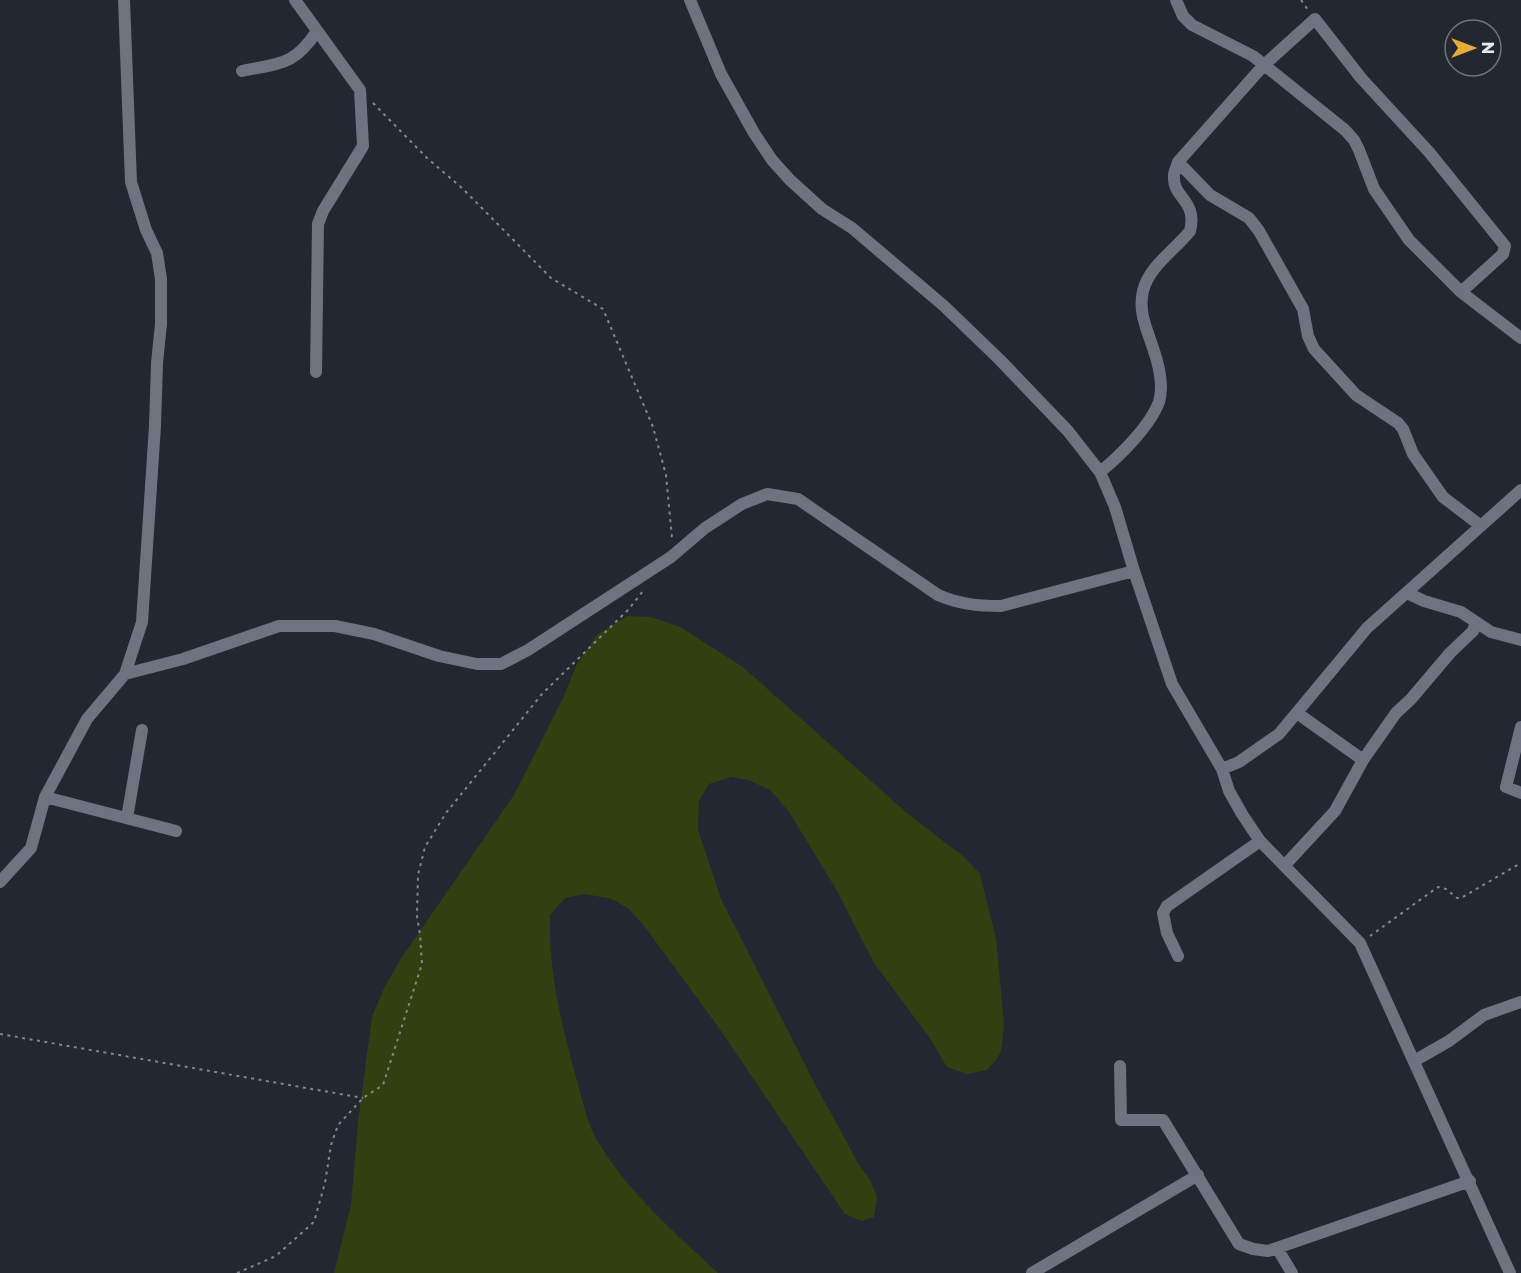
<svg xmlns="http://www.w3.org/2000/svg" width="1521" height="1273" font-family="Montserrat,sans-serif">
<style>
.green{fill:#323f10}
.lines{fill:none;stroke-linecap:round;stroke-linejoin:round}
.path{stroke:#848790;stroke-width:2;stroke-dasharray:3 4.5;stroke-linecap:butt}
.minor{stroke:#6e7380;stroke-width:12}
</style>
<rect width="100%" height="100%" fill="#232731"/>
<!-- green -->
<path class="green" d="M627,616l24,1 29,10 63,40 165,147 56,43 16,17 16,64 8,86 -3,27 -5,9 -9,10 -20,4 -20,-7 -18,-30 -55,-74 -38,-74 -47,-77 -19,-22 -22,-10 -17,-3 -22,7 -10,17 -1,29 23,69 94,185 43,79 12,17 7,17 -3,20 -12,4 -17,-7 -126,-186 -74,-101 -16,-18 -17,-10 -27,-5 -20,4 -15,17c-2,56 12,112 27,166 6,20 10,43 21,61 31,51 76,90 120,131h-384l17,-68 7,-83 14,-105 13,-31 17,-29 112,-162 49,-97 14,-34 20,-29z"/>
<g class="lines">
<!-- path -->
<path class="path" d="M1301,0l7,10
M373,103l54,55 35,30 89,90 52,31 50,118 13,48 6,63
M1370,936l68,-49 8,2 11,9h4l60,-35
M0,1034l363,64
M237,1273l39,-17 38,-34 11,-39 6,-38 7,-20 25,-27 20,-13 39,-121 -2,-29 -3,-19 1,-41 7,-28 21,-34 96,-119 86,-84 15,-19"/>
<!-- minor -->
<path class="minor" d="M295,0l65,90 3,56 -40,65 -5,13 -2,148
M690,0l31,74 33,59 18,27 18,20 32,29 30,19 92,78 56,54 68,71 32,41 15,35 19,64 38,113 50,85 7,22 13,23 18,27 100,102 150,330
M1176,0l7,16 9,9 61,31 92,74 9,10 5,10 15,39 35,51 52,52 60,46
M242,71c38,-8 52,-5 75,-40
M1178,162l32,33 39,23 10,13 44,78 5,27 6,13 42,46 42,28 5,6 10,25 30,43 38,29
M1100,472c20,-16 50,-46 59,-70 5,-17 0,-37 -6,-54 -6,-19 -15,-36 -10,-57 6,-25 32,-41 47,-60 8,-31 -18,-33 -16,-55 0,-5 3,-10 4,-14l85,-96 52,-47 46,59 68,74 76,94 -2,8 -42,38
M1407,593l17,8 37,11 30,20 30,8
M125,674l58,-15 96,-33h56l39,8 65,22 38,8h24l27,-14 143,-93 34,-29 37,-24 25,-10 31,5 140,96c21,9 39,11 63,11l133,-35
M1297,713l66,47
M1521,727l-15,60 15,6
M1222,769l17,-7 40,-28 88,-106 154,-138
M45,797l131,34
M127,818l15,-88
M1285,865l50,-54 28,-51 33,-47 15,-14 39,-46 23,-22 3,-9
M0,882l31,-34 14,-51 42,-78 38,-45 17,-52 13,-196 2,-63 4,-39v-45l-4,-26 -11,-23 -15,-48 -7,-182
M1178,956l-11,-23 -4,-20 4,-7 93,-65
M1414,1061l35,-20 35,-26 37,-13
M1120,1066l1,54h42l76,124 14,5 15,2 202,-70
M1277,1248l15,25
M1032,1273l166,-98"/>
</g>
<!-- north arrow -->
<g transform="translate(1473 48) rotate(90)"><circle r="28" fill="#232731" stroke="#71747d" stroke-width="1.5"/>
<path d="M0-4.5L10 22L0 15L-10 22Z" fill="#e8ab37"/>
<text y="-9" font-size="16" font-weight="bold" text-anchor="middle" fill="#e5e8ef">N</text>
</g>
</svg>
